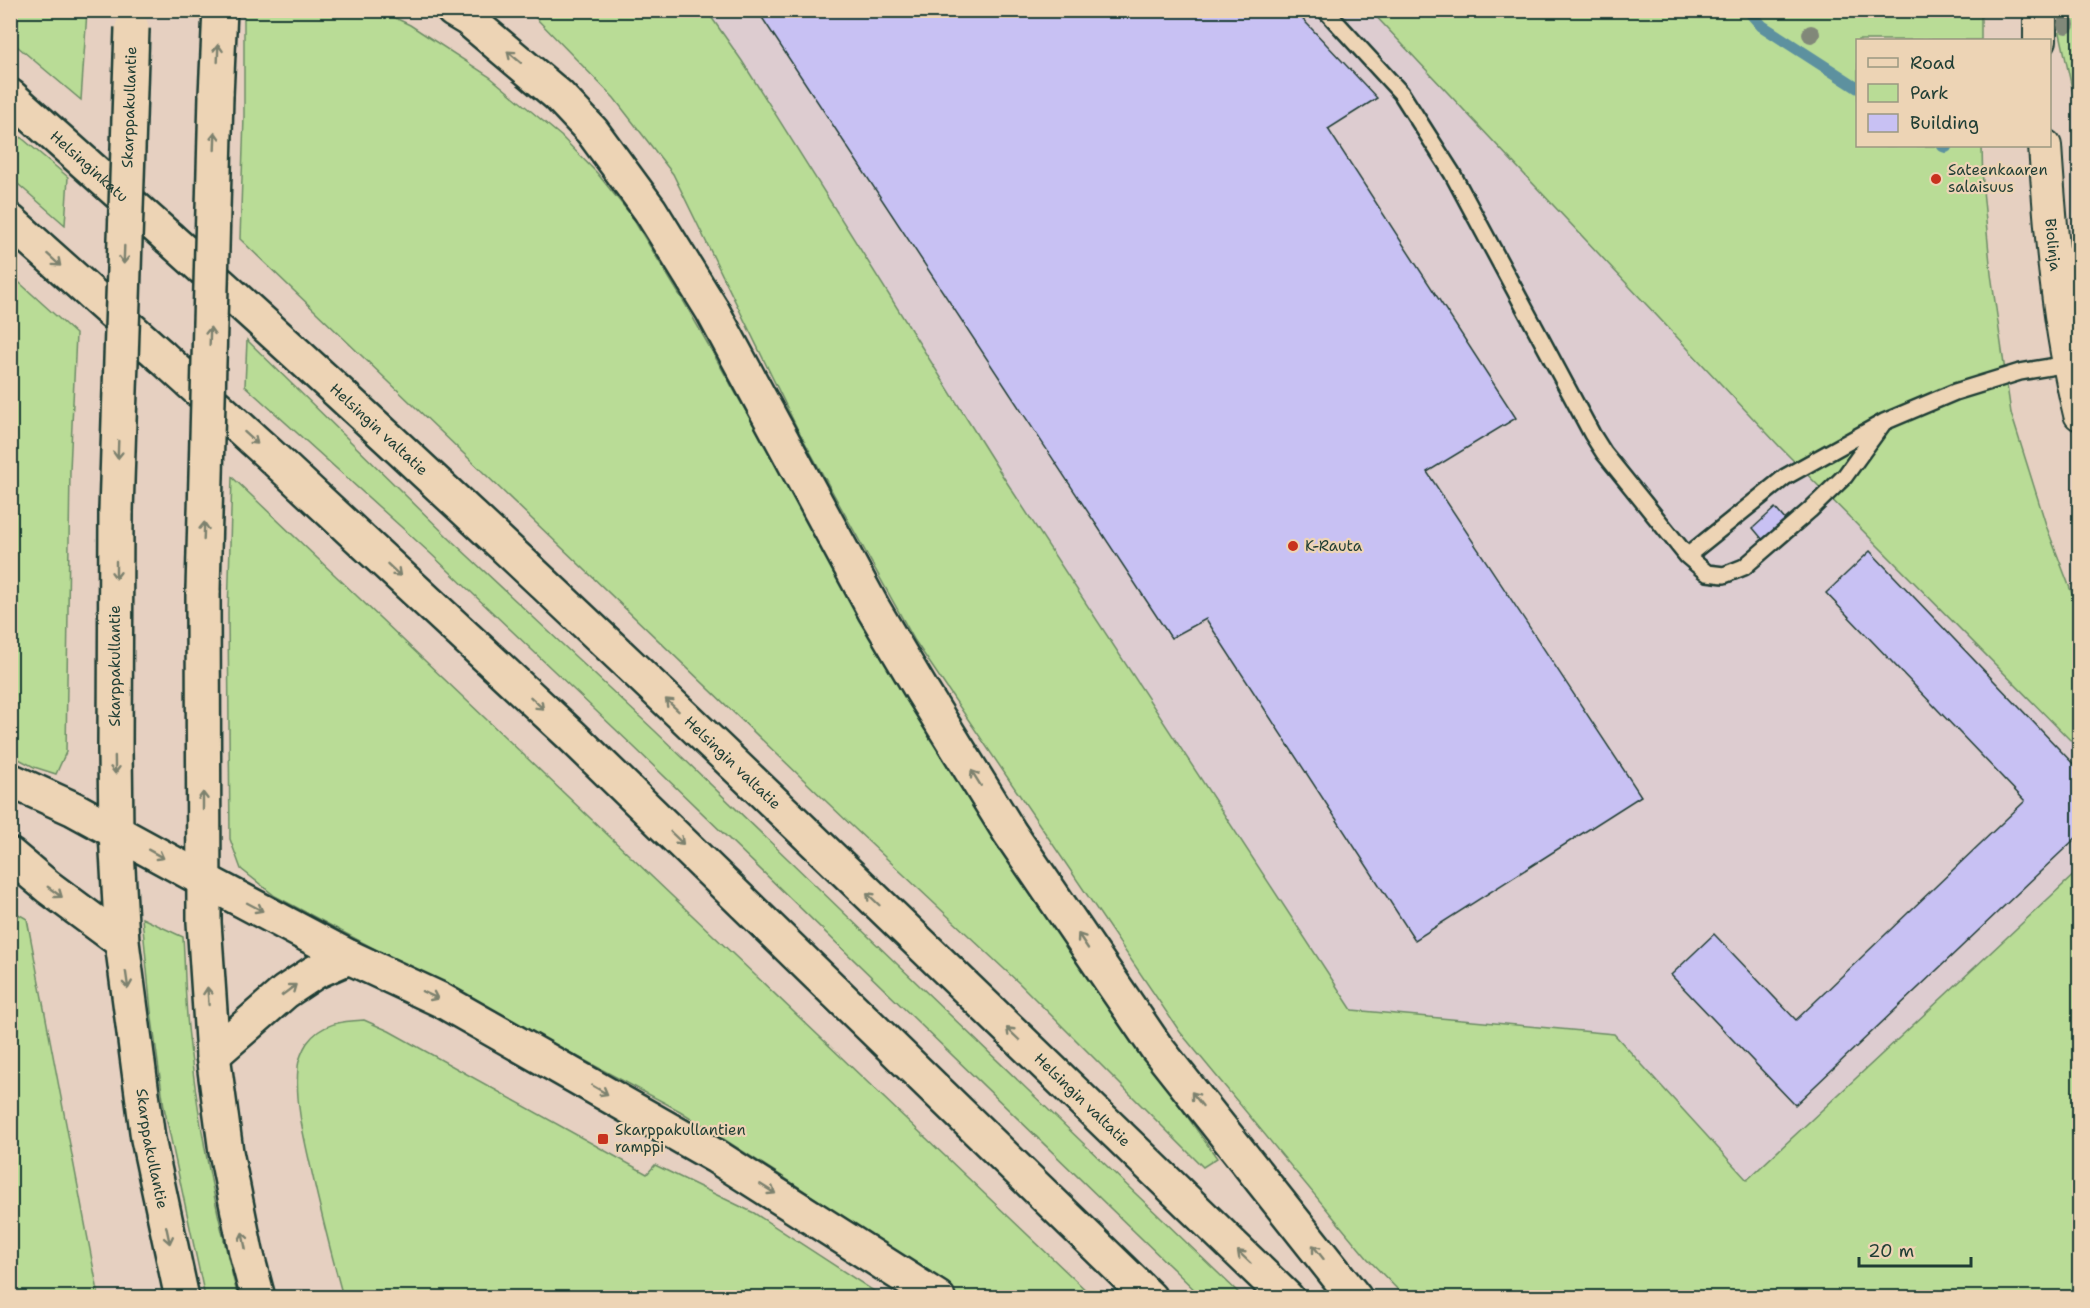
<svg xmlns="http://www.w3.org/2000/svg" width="2090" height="1308" font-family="'Shantell Sans',sans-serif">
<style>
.built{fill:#ddccd0}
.green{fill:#b9dc96;stroke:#6c8c65;stroke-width:1.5}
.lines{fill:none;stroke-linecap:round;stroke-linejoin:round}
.stream{stroke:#5d919f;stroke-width:12}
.building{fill:#c8c1f3;stroke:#1f3d34;stroke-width:1.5}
.service-casing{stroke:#1f3d34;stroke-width:20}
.minor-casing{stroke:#1f3d34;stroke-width:36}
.secondary-casing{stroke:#1f3d34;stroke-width:38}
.trunk-casing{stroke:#1f3d34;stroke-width:38}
.motorway-casing{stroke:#1f3d34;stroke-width:38}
.service{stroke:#edd4b5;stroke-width:15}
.minor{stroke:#edd4b5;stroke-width:32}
.secondary{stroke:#edd4b5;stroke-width:33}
.trunk{stroke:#edd4b5;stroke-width:33}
.motorway{stroke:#edd4b5;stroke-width:33}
.secondary-bridge-casing{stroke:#1f3d34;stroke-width:38;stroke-linecap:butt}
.secondary-bridge{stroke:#edd4b5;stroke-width:33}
.tree{fill:#818879}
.oneway{stroke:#7c816e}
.poi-dot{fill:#c8321e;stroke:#edd4b5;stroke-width:2}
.labels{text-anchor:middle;stroke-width:4.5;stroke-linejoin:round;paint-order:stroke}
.street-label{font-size:15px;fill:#1f3d34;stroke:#edd4b5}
.poi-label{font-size:15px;fill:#1f3d34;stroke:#edd4b5;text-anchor:start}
</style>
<rect width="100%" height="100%" fill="#e6d0c1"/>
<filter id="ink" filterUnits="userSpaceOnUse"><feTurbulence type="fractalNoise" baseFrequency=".0167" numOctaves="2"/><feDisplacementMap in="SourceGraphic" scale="12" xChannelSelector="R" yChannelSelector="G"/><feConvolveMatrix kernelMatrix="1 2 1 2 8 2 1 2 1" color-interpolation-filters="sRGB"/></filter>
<g filter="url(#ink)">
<!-- built -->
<path class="built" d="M707,11h664l409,436 299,302v121l-332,310 -133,-146 -262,-24 -348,-532 -262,-417z"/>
<!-- green -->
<path class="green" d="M10,11h77l-6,89 -70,-59z
M244,11h137l29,14 80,52 71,59 36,37 33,41 54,88 224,396 86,140 96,143 127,177 -14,9 -184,-184 -166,-156 -613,-588 4,-122z
M525,11h182l35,50 262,417 348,532 262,24 133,146 332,-310v427h-674l-38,-39 -187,-226 -265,-391 -118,-213 -124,-254 -59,-76 -79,-81z
M1371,11h610v29h-123v106h124l1,44 8,84 20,139 36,115 32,84v137l-299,-302z
M2060,11h19v82h-6l-13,-60z
M11,129l57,48 -3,48 -54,-47z
M11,275l65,59 -6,136 -4,282 -10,22 -22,-7 -23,-12z
M247,340l206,202 202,189 588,566h-41l-568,-550 -204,-194 -185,-167z
M232,477l861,820h-132l-164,-111 -117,-75 -405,-215 -34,-27 -11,-30 -2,-226z
M11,910l16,9 72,378h-88z
M142,918l41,19c2,30 2,61 5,91 9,91 27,181 50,269h-33l-41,-190 -13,-96z
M364,1020l25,11 258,143 8,-9 99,48 129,84h-540c-12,-44 -23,-88 -33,-133 -7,-31 -15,-64 -12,-96 0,-7 5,-19 9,-25 14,-20 36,-22 57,-23z"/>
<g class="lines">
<!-- stream -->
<path class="stream" d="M1748,10l14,16 96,62
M1943,146l3,1"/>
</g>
<!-- building -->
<path class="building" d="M757,10h537l83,88 -49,31 188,289 -89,54 214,324 -226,144 -209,-321 -35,19z
M1775,508l11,13 -23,19 -10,-12z
M1870,551l210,220v63l-285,271 -124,-130 43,-41 82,86 229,-219 -199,-208z"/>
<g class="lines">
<defs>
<path id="service" d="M1325,10l76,83 51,80 140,261 12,19 83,103 20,17 17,2 20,-8 66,-57 35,-34 39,-54
M1687,556l98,-79 99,-55 71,-30 65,-20 48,-8"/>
<g id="minor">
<path d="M2040,10v30"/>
<path id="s1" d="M2045,146c6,90 13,180 35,268"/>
</g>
<g id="secondary">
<path d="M216,95l4,-85"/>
<path id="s2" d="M116,511l-1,239 1,82 6,110 26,197 34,159"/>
<path d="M203,590l1,332 9,133 13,97 20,100 12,46"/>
</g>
<g id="trunk">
<path id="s3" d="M10,96l159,142"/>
<path d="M10,221l151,135"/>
<path d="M10,780l64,29 130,71"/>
<path d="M10,855l38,32 74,55"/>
</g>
<g id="motorway">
<path d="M453,10l15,9 90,76 34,36 58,79 62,100 162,300 48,81 88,142 146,214 199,251"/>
<path id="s4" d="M169,238c382,343 748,703 1118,1060"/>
<path d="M161,356l107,97 304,283 578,562"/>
<path d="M204,880l145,77 92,43 276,157 221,141"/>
<path d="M213,1055l72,-63 30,-20 34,-15"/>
</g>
</defs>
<!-- service casing -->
<use href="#service" class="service-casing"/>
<!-- minor casing -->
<use href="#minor" class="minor-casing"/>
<!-- secondary casing -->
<use href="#secondary" class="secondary-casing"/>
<!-- trunk casing -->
<use href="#trunk" class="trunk-casing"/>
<!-- motorway casing -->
<use href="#motorway" class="motorway-casing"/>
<!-- service -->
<use href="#service" class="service"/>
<!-- minor -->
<use href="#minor" class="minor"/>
<!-- secondary -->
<use href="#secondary" class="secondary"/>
<!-- trunk -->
<use href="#trunk" class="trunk"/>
<!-- motorway -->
<use href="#motorway" class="motorway"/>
<defs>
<g id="secondary-bridge">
<path id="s5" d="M116,511l16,-483"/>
<path d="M203,590l13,-495"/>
</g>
</defs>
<!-- secondary-bridge casing -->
<use href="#secondary-bridge" class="secondary-bridge-casing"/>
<!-- secondary-bridge -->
<use href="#secondary-bridge" class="secondary-bridge"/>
</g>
<!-- trees -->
<g class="tree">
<circle cx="2066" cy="25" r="9"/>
<circle cx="1811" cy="34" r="9"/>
</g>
<!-- one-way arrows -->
<defs><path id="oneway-shaft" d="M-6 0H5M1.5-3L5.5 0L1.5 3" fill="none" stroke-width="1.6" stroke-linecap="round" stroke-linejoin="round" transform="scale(1.5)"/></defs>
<g class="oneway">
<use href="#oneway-shaft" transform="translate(218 53) rotate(-88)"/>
<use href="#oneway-shaft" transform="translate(514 57) rotate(-140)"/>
<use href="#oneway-shaft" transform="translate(215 141) rotate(-88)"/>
<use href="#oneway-shaft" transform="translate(124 255) rotate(92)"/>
<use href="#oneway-shaft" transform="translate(54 260) rotate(42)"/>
<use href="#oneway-shaft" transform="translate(210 336) rotate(-88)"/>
<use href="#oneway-shaft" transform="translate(251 438) rotate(42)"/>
<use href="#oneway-shaft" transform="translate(118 450) rotate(92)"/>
<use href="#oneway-shaft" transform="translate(204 531) rotate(-88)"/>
<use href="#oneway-shaft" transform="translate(116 570) rotate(90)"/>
<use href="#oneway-shaft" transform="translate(394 570) rotate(43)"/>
<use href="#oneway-shaft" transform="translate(537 703) rotate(43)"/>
<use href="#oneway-shaft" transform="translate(672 705) rotate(-137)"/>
<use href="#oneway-shaft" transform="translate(115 765) rotate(89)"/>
<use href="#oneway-shaft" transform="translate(976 778) rotate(-122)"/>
<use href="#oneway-shaft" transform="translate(203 801) rotate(-90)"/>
<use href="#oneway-shaft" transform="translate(677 838) rotate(44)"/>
<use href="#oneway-shaft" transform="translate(156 854) rotate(29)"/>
<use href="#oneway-shaft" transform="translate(55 892) rotate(36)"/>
<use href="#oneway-shaft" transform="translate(873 899) rotate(-136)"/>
<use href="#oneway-shaft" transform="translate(255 907) rotate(28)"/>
<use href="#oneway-shaft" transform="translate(1083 941) rotate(-124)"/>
<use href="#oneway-shaft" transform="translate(127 980) rotate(82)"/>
<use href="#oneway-shaft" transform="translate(289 990) rotate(-37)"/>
<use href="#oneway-shaft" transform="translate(430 995) rotate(25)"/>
<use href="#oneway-shaft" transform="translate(208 996) rotate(-94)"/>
<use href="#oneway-shaft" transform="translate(1013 1034) rotate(-136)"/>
<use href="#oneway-shaft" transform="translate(600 1090) rotate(30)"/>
<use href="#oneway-shaft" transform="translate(1197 1099) rotate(-128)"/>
<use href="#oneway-shaft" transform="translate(768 1189) rotate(32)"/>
<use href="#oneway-shaft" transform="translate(168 1235) rotate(78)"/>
<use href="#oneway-shaft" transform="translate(244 1241) rotate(-101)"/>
<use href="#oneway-shaft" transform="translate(1318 1252) rotate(-128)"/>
<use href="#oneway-shaft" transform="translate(1244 1257) rotate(-136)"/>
</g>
</g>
<!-- markers -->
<g class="poi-dot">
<circle cx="1936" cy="179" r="6"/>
<circle cx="1293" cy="546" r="6"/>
<rect x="597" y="1133" width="12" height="12" rx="3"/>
</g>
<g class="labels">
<!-- street labels -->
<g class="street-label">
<text dy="5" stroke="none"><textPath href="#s5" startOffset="404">Skarppakullantie</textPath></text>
<text dy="5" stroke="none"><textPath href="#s3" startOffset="106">Helsinginkatu</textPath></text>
<text dy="5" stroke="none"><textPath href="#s1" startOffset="99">Biolinja</textPath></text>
<text dy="5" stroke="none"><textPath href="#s4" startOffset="284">Helsingin valtatie</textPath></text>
<text transform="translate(115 666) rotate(-90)" y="5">Skarppakullantie</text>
<text dy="5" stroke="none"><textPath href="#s4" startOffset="770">Helsingin valtatie</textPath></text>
<text dy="5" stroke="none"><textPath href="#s4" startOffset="1256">Helsingin valtatie</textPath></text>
<text dy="5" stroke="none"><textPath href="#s2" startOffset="640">Skarppakullantie</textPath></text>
</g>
<!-- poi labels -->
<g class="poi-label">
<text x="1948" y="175">Sateenkaaren<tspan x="1948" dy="17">salaisuus</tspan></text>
<text x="1305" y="551">K-Rauta</text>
<text x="615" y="1135">Skarppakullantien<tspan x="615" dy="17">ramppi</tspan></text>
</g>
</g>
<!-- margin -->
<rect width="2090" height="1308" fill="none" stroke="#edd4b5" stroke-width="36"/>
<rect x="18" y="18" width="2054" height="1272" fill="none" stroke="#1f3d34" stroke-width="2" filter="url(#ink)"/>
<!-- legend -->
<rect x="1856" y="39" width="195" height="108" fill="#edd4b5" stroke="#9b9881" stroke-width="1.5"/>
<rect x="1868" y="58" width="30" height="9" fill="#edd4b5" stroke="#9b9881" stroke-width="1.5"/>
<text x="1910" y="69" font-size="18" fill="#1f3d34">Road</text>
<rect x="1868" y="84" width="30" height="18" fill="#b9dc96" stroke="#9b9881" stroke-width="1.5"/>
<text x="1910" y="99" font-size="18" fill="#1f3d34">Park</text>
<rect x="1868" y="114" width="30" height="18" fill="#c8c1f3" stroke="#9b9881" stroke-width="1.5"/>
<text x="1910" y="129" font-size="18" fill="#1f3d34">Building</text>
<!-- scale -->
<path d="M1859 1257v9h112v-9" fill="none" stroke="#1f3d34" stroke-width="3"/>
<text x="1868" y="1257" font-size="18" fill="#1f3d34" stroke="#edd4b5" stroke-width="4.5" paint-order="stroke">20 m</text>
</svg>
